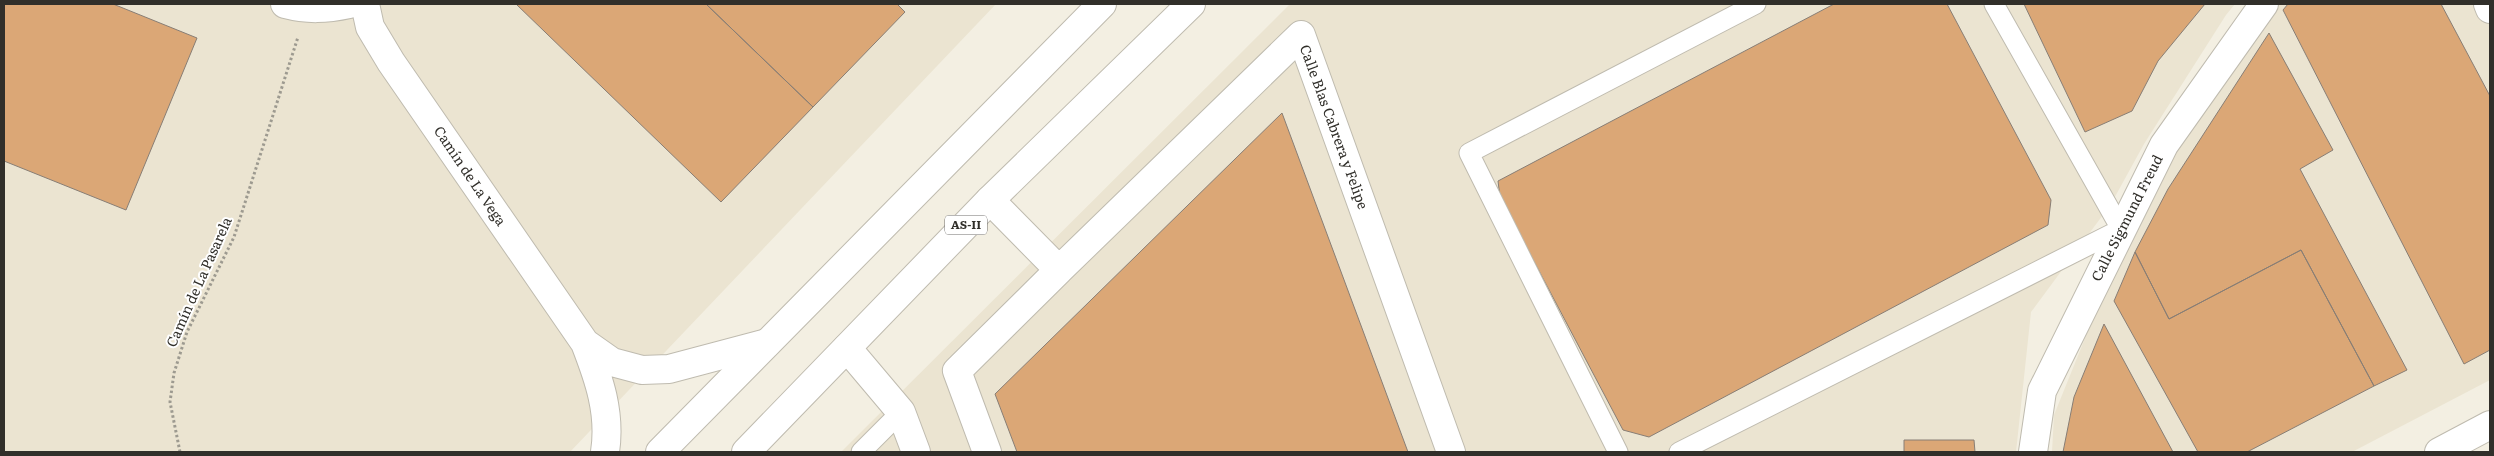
<svg xmlns="http://www.w3.org/2000/svg" width="2494" height="456" font-family="Literata,serif">
<style>
.built{fill:#ebe4d1}
.building{fill:#dba776;stroke:#887e75}
.lines{fill:none;stroke-linecap:round;stroke-linejoin:round}
.service-casing{stroke:#bfbbaf;stroke-width:21}
.minor-casing{stroke:#bfbbaf;stroke-width:30}
.trunk-casing{stroke:#bfbbaf;stroke-width:30}
.path{stroke:#9d9a90;stroke-width:3;stroke-dasharray:2.5 2.5;stroke-linecap:butt}
.service{stroke:#fff;stroke-width:19}
.minor{stroke:#fff;stroke-width:28}
.trunk{stroke:#fff;stroke-width:28}
.labels{text-anchor:middle;stroke-width:4;stroke-linejoin:round;paint-order:stroke}
.shield{fill:#fff;stroke:#6f6d6a;stroke-width:1}
.shield-label{font-size:12px;font-weight:bold;fill:#312f2a}
.street-label{font-size:14px;fill:#312f2a;stroke:#fff}
</style>
<rect width="100%" height="100%" fill="#f3efe2"/>
<!-- built -->
<path class="built" d="M4,4h992l-426,448h-566z
M1290,4h945l-9,11 -82,129 -33,60 -80,108 -15,140h-1175z
M2278,4h212v376l-138,72h-300l2,-37 42,-104 65,-138z"/>
<!-- building -->
<path class="building" d="M4,4h109l84,34 -71,172 -122,-49z
M516,4h190l107,103 -92,95z
M706,4h191l8,8 -92,95z
M1834,4h113l104,196 -3,25 -399,212 -26,-7 -123,-233 -2,-16z
M2024,4h181l-47,57 -26,50 -47,21z
M2288,4h153l49,92v254l-26,14 -181,-354z
M2269,33l64,117 -33,19 107,201 -33,16 -73,-136 -132,69 -34,-67 33,-63z
M1282,113l126,339h-391l-22,-58z
M2301,250l73,136 -127,66h-49l-84,-151 21,-49 34,67z
M2104,324l69,128h-110l11,-55z
M1904,440h70l1,12h-71z"/>
<g class="lines">
<defs>
<path id="service" d="M861,452l40,-40
M1618,452l-149,-299 287,-149
M1679,452l442,-223 -127,-225"/>
<path id="minor" d="M285,4c23,6 41,5 64,0
M365,4l5,23 21,35 194,281c14,36 26,70 20,109
M2488,4l2,5
M1059,270l242,-235 150,417
M585,343l27,19 30,8 27,-1 98,-26
M847,348l54,64 15,40
M987,452l-30,-81 102,-101 -69,-70
M2033,452l9,-61 122,-246 100,-141
M2439,452l51,-27"/>
<path id="trunk" d="M660,452l442,-448
M746,452l244,-252 201,-196"/>
</defs>
<!-- service casing -->
<use href="#service" class="service-casing"/>
<!-- minor casing -->
<use href="#minor" class="minor-casing"/>
<!-- trunk casing -->
<use href="#trunk" class="trunk-casing"/>
<!-- path -->
<path class="path" d="M180,452l-10,-50 4,-29 13,-41 47,-95 64,-200"/>
<!-- service -->
<use href="#service" class="service"/>
<!-- minor -->
<use href="#minor" class="minor"/>
<!-- trunk -->
<use href="#trunk" class="trunk"/>
</g>
<g class="labels">
<!-- shield labels -->
<rect class="shield" x="945" y="215.5" width="42" height="19" rx="4"/>
<g class="shield-label">
<text x="966" y="229">AS-II</text>
</g>
<!-- street labels -->
<g class="street-label">
<text transform="translate(1334 127) rotate(70)" y="5">Calle Blas Cabrera y Felipe</text>
<text transform="translate(470 176) rotate(56)" y="5">Camín de La Vega</text>
<text transform="translate(2127 218) rotate(-63)" y="5">Calle Sigmund Freud</text>
<text transform="translate(199 282) rotate(-66)" y="5">Camín de La Pasarela</text>
</g>
</g>
<!-- border -->
<rect width="2494" height="456" fill="none" stroke="#312f2a" stroke-width="10"/>
</svg>
